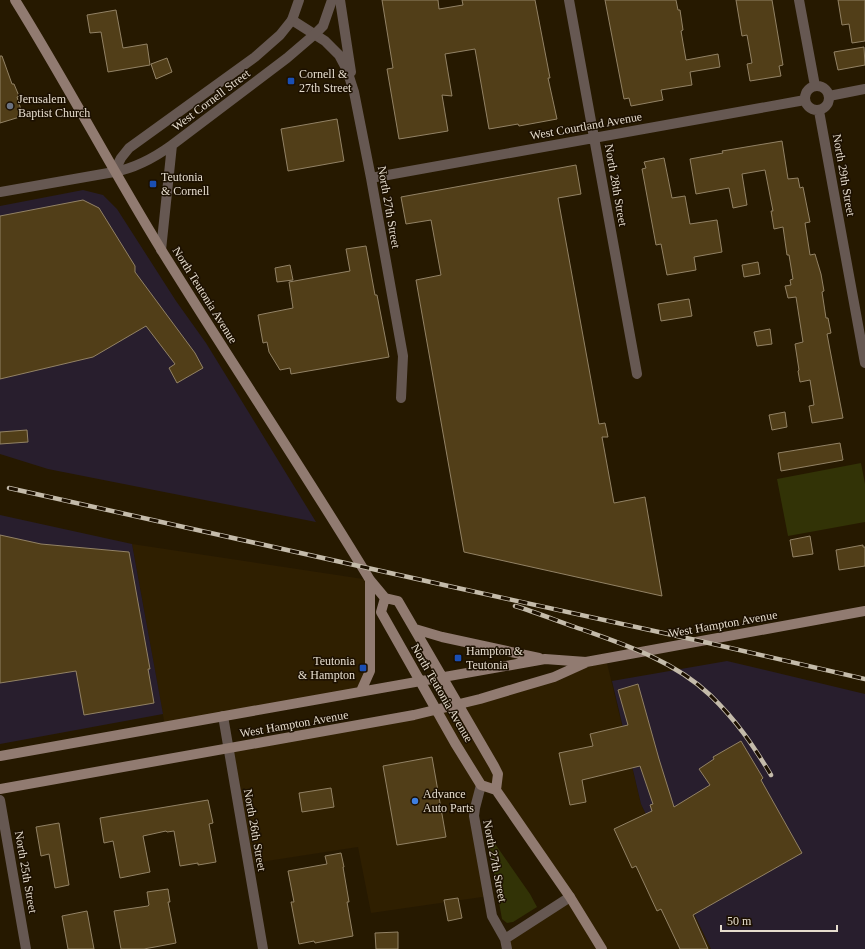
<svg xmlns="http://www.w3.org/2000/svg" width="865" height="949" font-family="'Times New Roman',serif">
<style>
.built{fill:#2f1f00}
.industrial{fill:#281e2d}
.green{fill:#323306}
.building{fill:#513e18;stroke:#928265}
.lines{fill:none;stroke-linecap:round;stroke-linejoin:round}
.minor{stroke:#665852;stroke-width:10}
.tertiary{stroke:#665852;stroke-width:10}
.secondary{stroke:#917b71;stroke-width:10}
.rail-casing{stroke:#c4bbaa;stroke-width:4.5}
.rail{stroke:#1c1000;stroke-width:3;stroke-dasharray:9;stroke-linecap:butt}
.transit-dot{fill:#1a4fb4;stroke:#1c1000;stroke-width:1.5}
.worship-dot{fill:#6b7280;stroke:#1c1000;stroke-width:1.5}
.shop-dot{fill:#3f7fe0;stroke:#1c1000;stroke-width:1.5}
.labels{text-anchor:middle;stroke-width:3;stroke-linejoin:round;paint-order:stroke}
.poi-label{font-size:12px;fill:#e6ddce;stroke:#1c1000;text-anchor:start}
.street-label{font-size:12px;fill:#e6ddce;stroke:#1c1000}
</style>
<rect width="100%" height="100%" fill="#261900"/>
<!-- built -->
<path class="built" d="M132,544l238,36v91l-9,20 -196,35z
M606,659l35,145 70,145h-204l-2,-10 65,-42 -80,-113 -15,24 14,88 -118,17 -13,-66 -110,17 -20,-115 186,-34z"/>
<!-- industrial -->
<path class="industrial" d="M83,190l20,5 14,14 59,92 30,42 110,179 -268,-53 -48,-15v-248z
M0,515l132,29 31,170 -163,30z
M727,661l138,33v255h-154l-70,-145 -29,-123z"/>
<!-- green -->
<path class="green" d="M861,463l4,21v38l-77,14 -11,-57z
M486,831l44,63 7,13 -24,15 -6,1 -5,-4z"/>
<!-- building -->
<path class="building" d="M382,0h56l1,9 24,-4 -1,-5h73l15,78h-2l9,41 -38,7 -1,-2 -29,5 -14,-80 -30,5 7,42 -10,-1 6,36 -49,8 -12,-70 6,-1z
M605,0h71l2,10h2l3,20 -2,1 5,29 32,-6 2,13 -30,5 2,13 -31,5 2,10 -32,6 -2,-8 -5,1z
M736,0h36l11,65 -4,1 2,10 -31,5 -3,-17 5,-1 -5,-28 -5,1z
M838,0h27v41l-13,2 -3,-19 -7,1z
M116,10l7,38 24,-4 3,21 -42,7 -7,-40 -11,1 -3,-18z
M864,47l1,18 -27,5 -4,-18z
M0,56h2l10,28h2l5,12 -2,1 6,19 -23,7z
M167,58l5,14 -16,7 -5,-15z
M337,119l7,42 -56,10 -7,-42z
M782,141l6,38 10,-1 2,10 3,-1 7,35 -5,1 5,32 5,-1 6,20 3,17 -2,1 4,26h2l3,15 -4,1 16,84 -31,5 -3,-17 5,-1 -4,-25 -10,2 -2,-11 1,-1 -4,-26 8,-2 -7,-45 -8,1 -3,-12 6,-1 -1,-5 3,-1 -4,-24h-2l-4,-28 -9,2 -3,-18h2l-8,-41 -23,4 5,31 -14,3 -4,-20 -33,6 -6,-35 33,-6 -1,-2z
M664,158l8,40 13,-2 5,28 27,-4 5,32 -28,5 2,13 -29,5 -6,-31 -5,1 -14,-76 4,-1 -2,-6z
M576,165l5,29 -23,4 41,226 6,-1 3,14h-6l12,66 31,-6 17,99 -198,-44 -48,-272 25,-5 -10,-55 -25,4 -5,-27z
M83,200l16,8 36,58v6l60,81 8,15 -26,15 -8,-15 6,-4 -29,-38 -53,31 -93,22v-163z
M366,246l9,49h2l12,62 -98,17 -1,-6 -10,2 -11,-18 -2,-10 -4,1 -5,-28 35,-7 -4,-26 61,-11 -4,-22z
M758,262l2,12 -16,3 -2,-12z
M290,265l3,15 -16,2 -2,-14z
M689,299l3,17 -31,5 -3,-17z
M770,329l2,15 -15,2 -3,-14z
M785,412l2,15 -15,3 -3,-15z
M27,430l1,12 -28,2v-12z
M840,443l3,17 -62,11 -3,-18z
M0,535l41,9 88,8 21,117h-2l6,34 -70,12 -8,-44 -76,12z
M810,536l3,18 -20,3 -3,-17z
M863,545v2h2v19l-26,4 -3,-20z
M638,684l21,75 15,48 36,-22 -11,-16 15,-10 -1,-2 28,-16 22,37 -2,2 41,73 -109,62 15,34h-28l-19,-40 -4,2 -21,-45 -4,2 -18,-39 38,-18 -2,-6 3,-1 -13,-38 -58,14 4,22 -16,3 -11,-52 34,-7 -3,-12 38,-9 -10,-35z
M432,757l14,80 -49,8 -14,-79z
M331,788l3,19 -32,5 -3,-19z
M208,800l5,23 -4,1 7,38 -18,3v-2l-18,3 -6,-35 -7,1 -1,-1 -23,5 7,36 -30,6 -7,-37 -9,2 -4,-25z
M59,823l10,62 -14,3 -6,-34 -8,2 -5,-29z
M341,853l3,14h-1l6,35h-2l6,34 -38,7 -1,-2 -15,3 -8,-42h3l-6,-31 39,-7 -2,-8z
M168,889l2,13h-2l8,41 -32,6h-23l-7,-38 34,-5 1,-1 -2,-13z
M458,898l4,20 -14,3 -4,-21z
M87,911l7,38h-26l-6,-33z
M398,932v17h-22l-1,-16z"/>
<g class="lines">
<!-- minor -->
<path class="minor" d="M340,0l11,72
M569,0l68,374
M799,0l16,86
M292,20l33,21 14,14 8,15 7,22 17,86 32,178 -2,42
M805 98a12 12 0 1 1 24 0a12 12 0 1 1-24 0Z
M829,96l36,-7
M819,111l46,252
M371,178l434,-78
M0,192l114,-20
M223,716l40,233
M481,785l-6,23 -1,8 18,100 13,23 2,10
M0,800l26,149
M505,939l65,-42"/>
<!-- tertiary -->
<path class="tertiary" d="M114,172c22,-4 40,-14 58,-27l115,-87 28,-24 8,-8 9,-26
M114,172l7,-14 8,-10 126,-91 25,-22 12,-15 7,-20
M161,250l11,-105"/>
<!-- secondary -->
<path class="secondary" d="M15,0c51,82 96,168 147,251 68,110 141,218 208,329l15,18 13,3 96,165 4,8 -2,16
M385,598l-4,14 74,131 26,42 15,5 74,107 32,52
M415,629l27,8 97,21
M361,691l9,-20v-91
M0,756l545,-97 41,3 279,-51
M0,789l414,-74 66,-16 40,-12 34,-10 31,-14"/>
<defs>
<path id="rail" d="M9,488l435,97 256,56 165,38
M515,606c20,6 40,14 60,21 48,17 98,33 135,68 26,25 43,50 61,80"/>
</defs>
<!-- rail casing -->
<use href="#rail" class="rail-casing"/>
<!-- rail -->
<use href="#rail" class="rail"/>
</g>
<!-- markers -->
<g class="transit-dot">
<rect x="287" y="77" width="8" height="8" rx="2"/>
<rect x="149" y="180" width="8" height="8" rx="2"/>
<rect x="454" y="654" width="8" height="8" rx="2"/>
<rect x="359" y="664" width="8" height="8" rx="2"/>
</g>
<circle class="worship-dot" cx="10" cy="106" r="4"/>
<circle class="shop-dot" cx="415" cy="801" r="4"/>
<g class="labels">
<!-- poi labels -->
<g class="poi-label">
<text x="299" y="78">Cornell &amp;<tspan x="299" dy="14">27th Street</tspan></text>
<text x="18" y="103">Jerusalem<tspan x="18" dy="14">Baptist Church</tspan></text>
<text x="161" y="181">Teutonia<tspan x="161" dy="14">&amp; Cornell</tspan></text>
<text x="466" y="655">Hampton &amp;<tspan x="466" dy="14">Teutonia</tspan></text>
<text x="355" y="665" text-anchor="end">Teutonia<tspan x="355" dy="14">&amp; Hampton</tspan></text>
<text x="423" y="798">Advance<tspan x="423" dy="14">Auto Parts</tspan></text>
</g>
<!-- street labels -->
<g class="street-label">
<text transform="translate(211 100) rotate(-37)" y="4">West Cornell Street</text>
<text transform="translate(586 126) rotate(-10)" y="4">West Courtland Avenue</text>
<text transform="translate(844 175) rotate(80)" y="4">North 29th Street</text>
<text transform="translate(616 185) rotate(80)" y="4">North 28th Street</text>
<text transform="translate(389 207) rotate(80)" y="4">North 27th Street</text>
<text transform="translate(205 295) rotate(58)" y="4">North Teutonia Avenue</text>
<text transform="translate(723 624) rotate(-10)" y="4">West Hampton Avenue</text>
<text transform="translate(442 693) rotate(60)" y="4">North Teutonia Avenue</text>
<text transform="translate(294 724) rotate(-10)" y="4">West Hampton Avenue</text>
<text transform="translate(255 830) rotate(80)" y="4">North 26th Street</text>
<text transform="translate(495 861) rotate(79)" y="4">North 27th Street</text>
<text transform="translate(26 872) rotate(80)" y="4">North 25th Street</text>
</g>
</g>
<!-- scale -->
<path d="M721 925v6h116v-6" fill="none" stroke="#e6ddce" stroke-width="2"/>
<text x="727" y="925" font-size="12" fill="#e6ddce" stroke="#1c1000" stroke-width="3" paint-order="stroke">50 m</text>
</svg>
